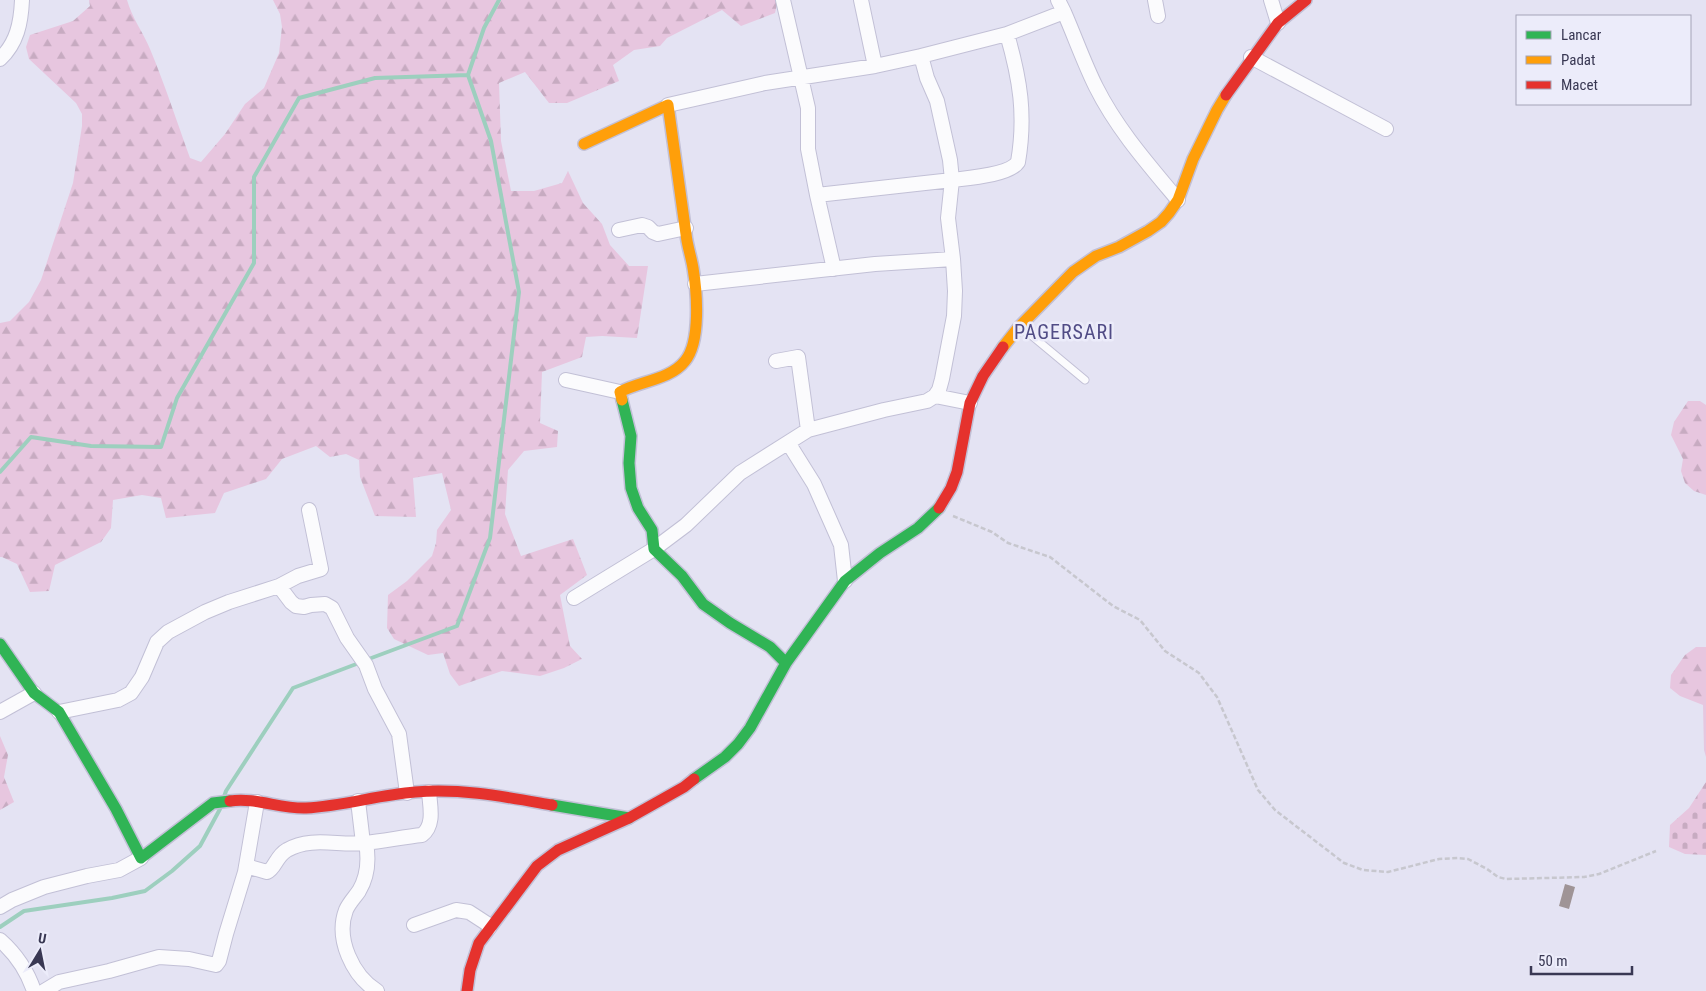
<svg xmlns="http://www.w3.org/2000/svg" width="1706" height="991" font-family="'Roboto Condensed',sans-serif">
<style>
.forest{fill:url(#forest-firs)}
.cemetery{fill:url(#cemetery-stones)}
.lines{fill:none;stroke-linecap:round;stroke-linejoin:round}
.stream{stroke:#9dcfbe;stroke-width:4}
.building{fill:#9f9496}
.lane-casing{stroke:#c2c0d6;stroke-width:9}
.street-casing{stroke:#c2c0d6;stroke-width:16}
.fast-casing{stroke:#c2c0d6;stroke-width:14}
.slow-casing{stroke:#c2c0d6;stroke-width:14}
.jam-casing{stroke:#c2c0d6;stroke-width:14}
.path{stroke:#c7c7ce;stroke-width:2.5;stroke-dasharray:5 2.5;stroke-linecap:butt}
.lane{stroke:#fbfbfd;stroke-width:7}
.street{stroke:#fbfbfd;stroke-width:14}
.fast{stroke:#30b455;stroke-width:11}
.slow{stroke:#ff9f0a;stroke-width:11}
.jam{stroke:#e5322d;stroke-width:11}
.labels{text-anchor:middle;stroke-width:5;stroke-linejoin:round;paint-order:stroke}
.quarter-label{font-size:20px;letter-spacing:1px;fill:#514c86;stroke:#ececfa}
</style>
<defs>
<pattern id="forest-firs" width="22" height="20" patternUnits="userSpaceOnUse" patternTransform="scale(1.25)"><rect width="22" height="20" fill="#e7c6df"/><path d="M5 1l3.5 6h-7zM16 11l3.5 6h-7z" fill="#c7abc1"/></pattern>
<pattern id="cemetery-stones" width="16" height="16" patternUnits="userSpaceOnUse" patternTransform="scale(1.25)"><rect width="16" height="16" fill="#e7c6df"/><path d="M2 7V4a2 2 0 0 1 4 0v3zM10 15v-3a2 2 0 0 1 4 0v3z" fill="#c7abc1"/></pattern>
</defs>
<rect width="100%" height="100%" fill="#e4e3f3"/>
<!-- forest -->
<path class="forest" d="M89,0h38c5,18 16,32 23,49 15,36 27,73 40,109l11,4 24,-28 20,-30 19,-16 15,-35 3,-26 -2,-13 -7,-14h505l-3,13 -34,13 -19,-16 -55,28 -7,8 -26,4 -21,15 6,16 -52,22h-18l-24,-31 -26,11 2,58 10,50h23l28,-8 6,-12 15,32 19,21 8,21 19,21h19l-11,72 -35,-2 -16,1 -4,20 -40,15 -2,51 18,8 -1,16 -33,4 -16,19 -3,44 16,42 52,-17 14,36 -27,20 10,51 12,13 -18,9 -24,8 -38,-5 -43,15 -9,-12 -7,-21 -15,2 -34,-16 -7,-11 1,-33 19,-14 25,-25 4,-13 1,-13 14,-20 -9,-37 -29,5 3,39 -41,-1 -15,-39 -1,-17 -13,-6 -16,3 -14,-11 -34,13 -16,20 -42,14 -9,20 -49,5 -5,-20 -19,-3 -29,5 -2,28 -10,14 -46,23 -6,26 -19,1 -13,-28 -15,-7h-2v-234l10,-2 19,-19 12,-22 32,-97 9,-57v-12l-6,-11 -47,-44 -3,-12 4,-12 43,-14 17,-15z
M1688,401h12l6,4v90l-12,-4 -9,-8 -4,-12 2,-12 -12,-24 3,-13z
M1696,647h10v110l-2,-7 -1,-45 -23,-9 -10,-8 1,-13 14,-20z
M0,736l8,19 -4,22 10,25 -14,8z"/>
<!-- cemetery -->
<path class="cemetery" d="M1706,782v73l-21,-1 -16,-7 1,-22 19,-17z"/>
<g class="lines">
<!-- stream -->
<path class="stream" d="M0,472l31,-35 60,9 70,1 16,-49 77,-135v-86l45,-79 76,-20 93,-3
M366,660l91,-34 33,-88 29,-246 -28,-151 -23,-66 16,-47 15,-28
M224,797l2,-6 67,-103 66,-25
M0,927l24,-16 88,-13 33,-7 27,-20 28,-25 20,-37"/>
</g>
<!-- building -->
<path class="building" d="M1565,884l10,3 -6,22 -10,-3z"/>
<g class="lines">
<defs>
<path id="lane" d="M1019,328l12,7 54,45"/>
<path id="street" d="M783,0l25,108v41l9,46 17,74
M861,0l14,66
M1058,0l6,12
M1155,0l3,16
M1271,0l7,23
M1251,57l135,72
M0,59c17,-16 21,-36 22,-59
M668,105l97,-22 110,-17 46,-10 86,-22 57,-22c11,25 20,51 32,75 21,42 52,77 82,113
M817,195l135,-15 -2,-20 -13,-59 -10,-23 -6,-22
M619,230l23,-5 6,2 5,5 5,2 28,-6
M695,284l180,-20 78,-5
M776,361l22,-4 10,73
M566,380l54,12
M935,396l35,7
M789,444l25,40 27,61 4,36
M279,586l19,-10 23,-7 -12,-59
M574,598l80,-49 32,-24 54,-52 68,-43 76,-20 43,-9 8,-5 4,-6 3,-11 12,-63 1,-25 -2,-32 -5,-41 4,-38c16,-2 58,-5 66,-18 8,-47 2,-83 -11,-128
M0,712l34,-19
M59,712l59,-12 13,-7 11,-16 15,-35 11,-10 37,-20 24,-10 50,-16 12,16 5,4 8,1 7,-2 14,-1 7,4 15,30 19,27 9,24 24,45 8,59
M358,801l5,42
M366,843c3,17 2,33 -7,48 -4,6 -10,12 -13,19 -11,29 7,66 31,81
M246,866l21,6c8,-3 9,-16 20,-22 24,-14 52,-4 77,-7 20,-2 39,-6 58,-8 13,-10 8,-29 7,-43
M0,907l12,-7 32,-13 43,-11 32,-6 22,-12
M414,925l42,-15 13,2 20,13v3
M0,940c17,15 27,30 34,51
M44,991l15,-9 50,-11 50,-14 30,2 27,6 3,-4 7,-27 19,-62 12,-70"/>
<path id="fast" d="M622,400l9,36 -2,27 2,25 7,20 14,22 2,19 28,27 21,28 27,19 40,24 16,16
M0,644l34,49 25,19 57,97 25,49 72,-55 17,-2
M694,779l31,-22 13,-13 12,-16 36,-65 59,-82 35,-28 38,-25 21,-20
M552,805l77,13"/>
<path id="slow" d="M584,144l84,-39c6,43 12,86 18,129 1,11 5,22 7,34 4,24 8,74 -8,93 -15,19 -45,20 -65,31l2,8
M1003,347l15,-19 55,-56 23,-16 23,-9 29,-16 13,-9 8,-9 9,-13 15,-41 24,-49 9,-15"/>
<path id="jam" d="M1226,95l52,-72 28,-23
M939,508l12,-20 6,-16 13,-69 13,-27 20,-29
M230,801c25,-4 50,8 76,7 37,-2 72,-13 109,-16 47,-4 91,5 137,13
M467,991l3,-21 9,-27 58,-77 21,-16 71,-32 55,-31 10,-8"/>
</defs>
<!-- lane casing -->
<use href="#lane" class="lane-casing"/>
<!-- street casing -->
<use href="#street" class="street-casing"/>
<!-- fast casing -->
<use href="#fast" class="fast-casing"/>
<!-- slow casing -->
<use href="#slow" class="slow-casing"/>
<!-- jam casing -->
<use href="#jam" class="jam-casing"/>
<!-- path -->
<path class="path" d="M953,516l39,16 16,11 42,14 63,49 27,14 25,31 34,22 18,24 41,93 17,20 69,53 19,7 25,2 51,-13 19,-1 10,1 19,10 11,8 8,2 78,-2 15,-3 57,-23"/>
<!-- lane -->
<use href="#lane" class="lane"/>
<!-- street -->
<use href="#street" class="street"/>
<!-- fast -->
<use href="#fast" class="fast"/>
<!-- slow -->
<use href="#slow" class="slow"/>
<!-- jam -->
<use href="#jam" class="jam"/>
</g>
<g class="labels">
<!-- quarter labels -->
<g class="quarter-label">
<text x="1064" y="339">PAGERSARI</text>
</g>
</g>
<!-- legend -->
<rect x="1516" y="15" width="175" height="90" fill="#ececfa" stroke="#a4a4b7"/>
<rect x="1526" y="31" width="25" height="8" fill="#30b455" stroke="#a4a4b7"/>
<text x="1561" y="40" font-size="15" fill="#393853">Lancar</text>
<rect x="1526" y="56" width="25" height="8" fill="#ff9f0a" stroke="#a4a4b7"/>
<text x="1561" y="65" font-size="15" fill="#393853">Padat</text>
<rect x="1526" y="81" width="25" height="8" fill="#e5322d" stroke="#a4a4b7"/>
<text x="1561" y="90" font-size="15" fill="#393853">Macet</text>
<!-- north arrow -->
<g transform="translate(40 951) rotate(10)" stroke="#ececfa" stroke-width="4" paint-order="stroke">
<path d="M0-4L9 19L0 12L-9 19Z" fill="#393853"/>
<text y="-8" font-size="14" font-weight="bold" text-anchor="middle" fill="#393853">U</text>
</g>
<!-- scale -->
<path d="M1531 966v8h101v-8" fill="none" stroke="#393853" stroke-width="2.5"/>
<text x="1538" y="966" font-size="15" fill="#393853" stroke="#ececfa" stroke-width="4" paint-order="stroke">50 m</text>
</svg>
